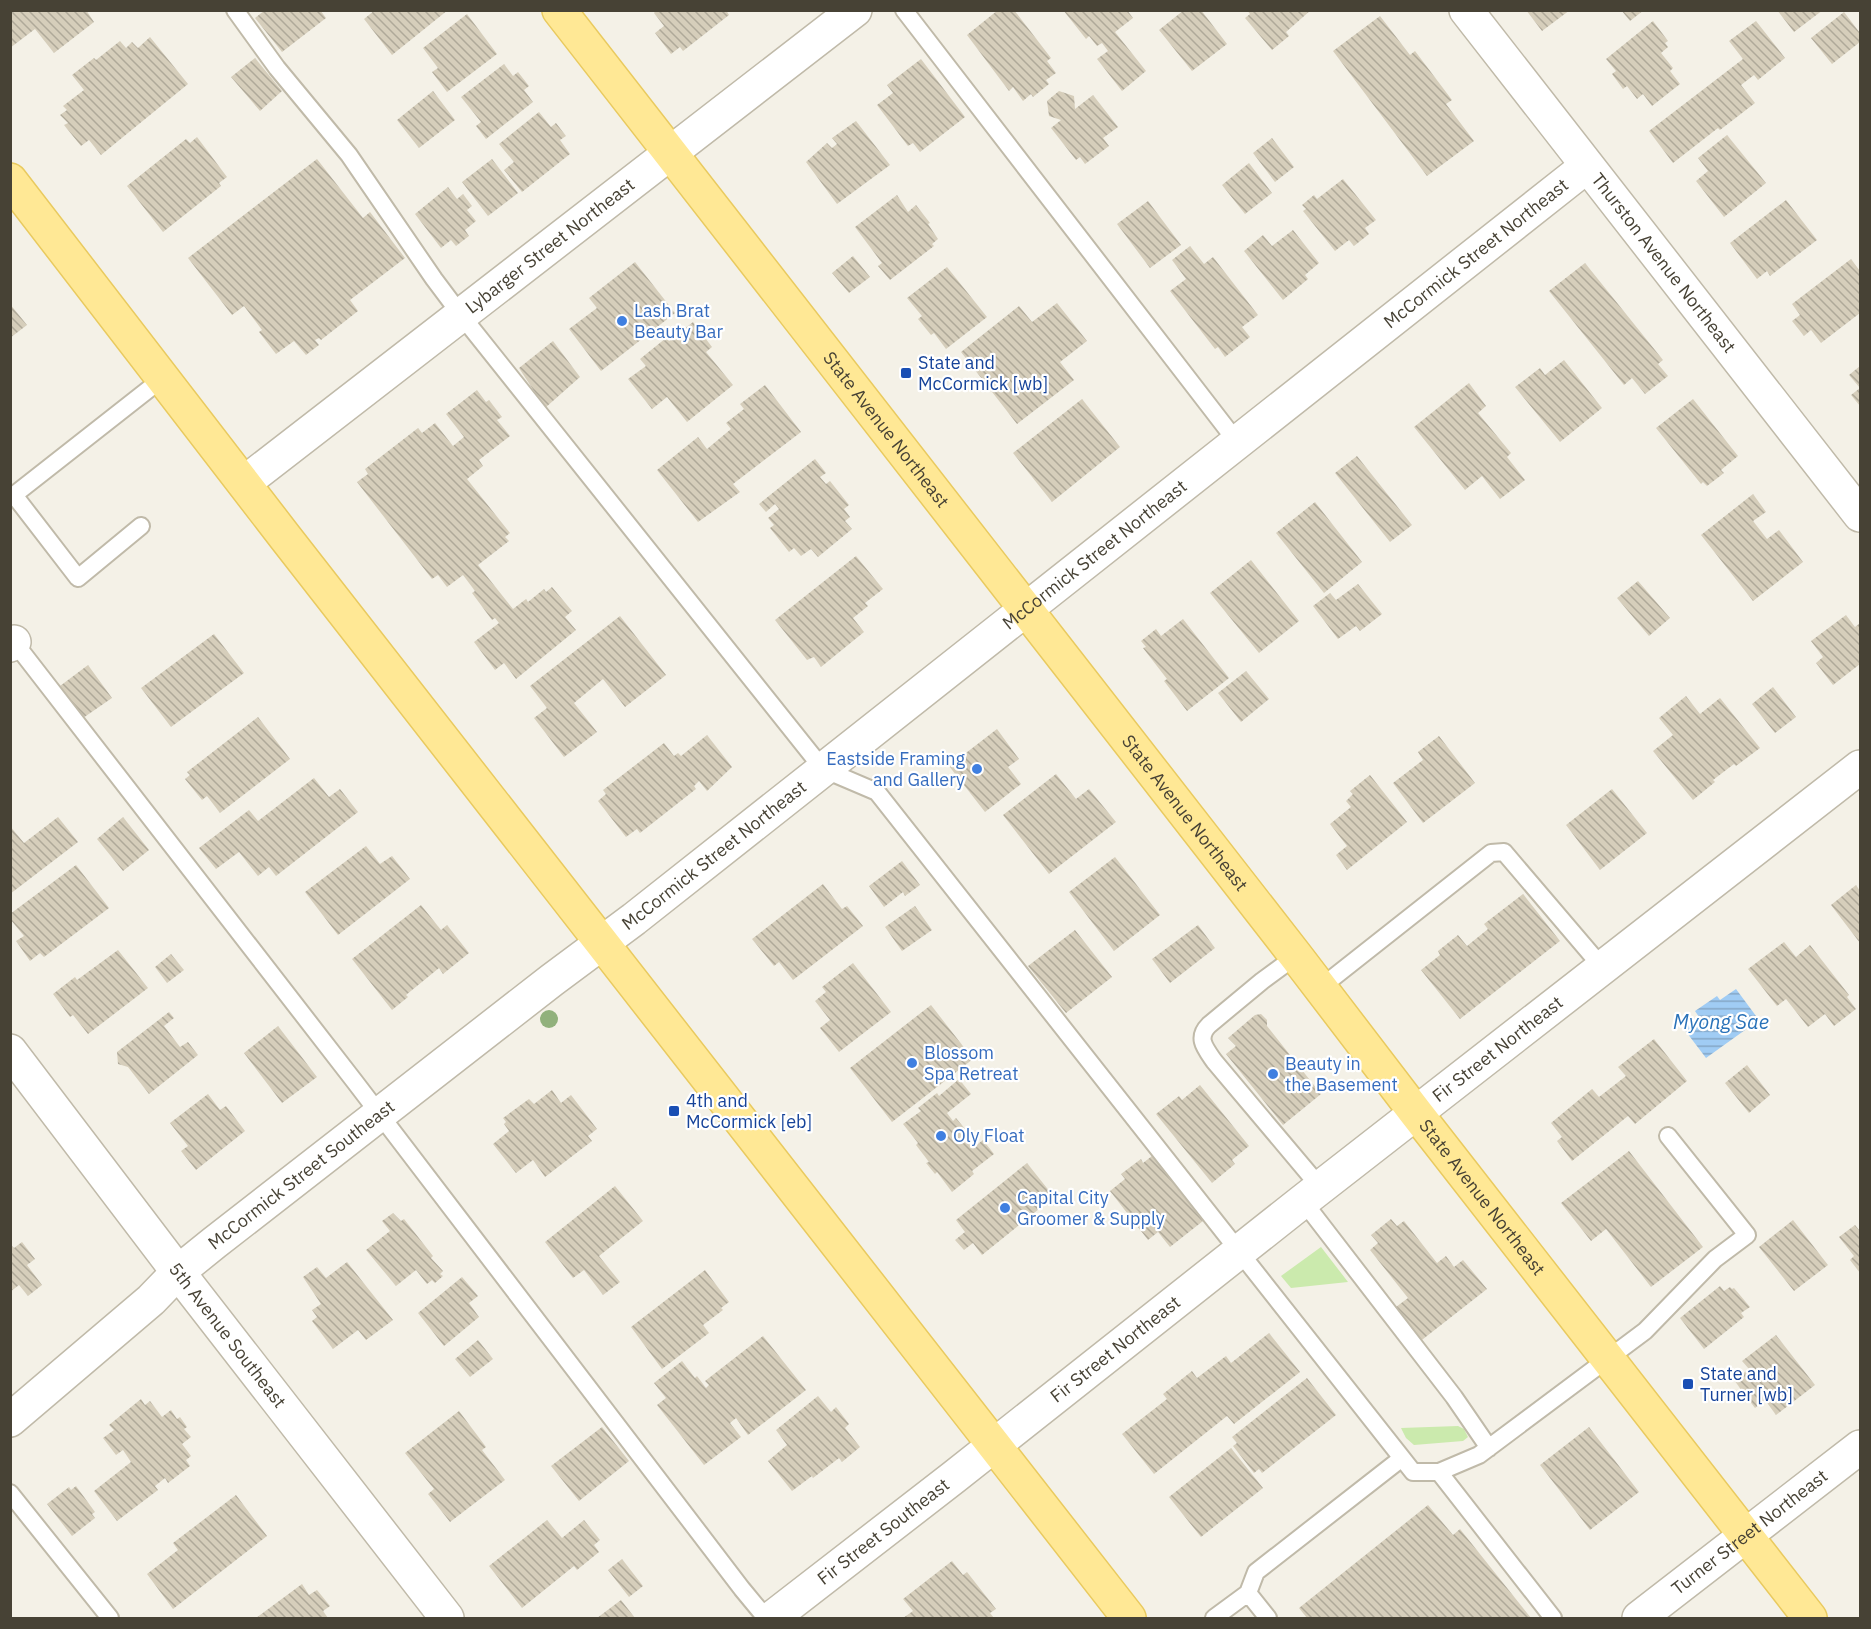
<svg xmlns="http://www.w3.org/2000/svg" width="1871" height="1629" font-family="'IBM Plex Sans',sans-serif">
<style>
.green{fill:#cbeaad}
.water{fill:url(#water-rules)}
.building{fill:url(#building-back-hatch)}
.lines{fill:none;stroke-linecap:round;stroke-linejoin:round}
.service-casing{stroke:#c0baa9;stroke-width:20}
.minor-casing{stroke:#c0baa9;stroke-width:36}
.primary-casing{stroke:#e9ca5f;stroke-width:36}
.service{stroke:#fff;stroke-width:16}
.minor{stroke:#fff;stroke-width:33}
.primary{stroke:#ffe895;stroke-width:33}
.tree{fill:#91b17c}
.shop-dot{fill:#3f7fe0;stroke:#fff;stroke-width:2}
.transit-dot{fill:#1a4fb4;stroke:#fff;stroke-width:2}
.labels{text-anchor:middle;stroke-width:4.5;stroke-linejoin:round;paint-order:stroke}
.street-label{font-size:18px;fill:#474235;stroke:#fff}
.shop-label{font-size:18px;fill:#366cbe;stroke:#fff;text-anchor:start}
.transit-label{font-size:18px;fill:#164399;stroke:#fff;text-anchor:start}
.water-label{font-size:20px;font-style:italic;fill:#2972b9;stroke:#fff}
</style>
<defs>
<pattern id="water-rules" width="6" height="5" patternUnits="userSpaceOnUse" patternTransform="scale(1.5)"><rect width="6" height="5" fill="#a0ccf4"/><path d="M0 2.5h6" fill="none" stroke="#84a7c6"/></pattern>
<pattern id="building-back-hatch" width="6" height="6" patternUnits="userSpaceOnUse" patternTransform="scale(1.5)"><rect width="6" height="6" fill="#d6cebb"/><path d="M-1 5l2 2M0 0l6 6M5-1l2 2" fill="none" stroke="#afa999"/></pattern>
</defs>
<rect width="100%" height="100%" fill="#f4f1e7"/>
<!-- green -->
<path class="green" d="M1321,1247l27,35 -57,6 -10,-12z
M1458,1426l6,3 4,8 -5,4 -49,4 -8,-7 -5,-10z"/>
<!-- water -->
<path class="water" d="M1736,989l23,31 -53,38 -22,-29 15,-12 -4,-6 22,-15 3,4z"/>
<!-- building -->
<path class="building" d="M10,10h76l8,12 -40,31 -19,-24 -25,19z
M265,10h55l6,8 -44,34 -27,-34z
M375,10h73l-56,45 -28,-36z
M656,10h70l3,5 -46,36 -3,-4 -9,7 -16,-21 9,-7 -10,-13z
M998,10h16l37,48 -4,3 9,12 -10,7 3,4 -16,13 -2,-3 -8,7 -10,-14 -4,4 -42,-56z
M1063,10h64l6,8 -18,14 31,39 -24,20 -25,-32 11,-8 -6,-8 -5,3 -8,-10 -3,3z
M1184,10h17l26,34 -35,27 -33,-41z
M1247,10h64l-25,22 3,4 -17,14 -27,-32 5,-4z
M1526,10h44l-28,21z
M1621,10h23l-14,11z
M1777,10h46l-29,22z
M1844,12l16,21v9l-28,22 -21,-26z
M467,14l30,40 -50,38 -15,-20 6,-4 -15,-20z
M1380,16l30,39 5,-4 37,49 -6,4 28,37 -47,35 -94,-125z
M1653,21l15,20 -3,2 3,4 -7,6 12,15 -3,3 10,13 -28,22 -9,-12 -6,5 -10,-13 -4,3 -11,-15 4,-3 -10,-12z
M1756,21l29,37 -27,22 -4,-5 -13,10 14,18 -35,27 -2,-2 -45,35 -24,-32 94,-72 -14,-18z
M150,37l38,47 -87,71 -12,-15 -8,6 -17,-21 4,-2 -8,-8 7,-5 -4,-4 21,-16 -12,-15 22,-17 2,2 24,-19 6,7 6,-6 6,6z
M255,58l27,33 -22,20 -29,-34z
M921,59l44,58 -45,35 -7,-9 -5,3 -31,-41 16,-12 -6,-8z
M504,64l9,12 5,-4 11,14 -5,4 9,12 -47,37 -10,-13 5,-4 -20,-25z
M433,91l22,29 -36,28 -22,-28z
M1059,91l15,5 1,13 18,-14 25,32 -15,11 6,8 -24,18 -5,-7 -4,3 -25,-32 10,-8 -12,-4 -2,-15z
M539,112l12,15 5,-4 10,13 -6,4 10,14 -48,38 -18,-22 10,-8 -15,-18z
M856,121l34,44 -53,39 -31,-42 21,-19 5,5 5,-4 -5,-6z
M1727,135l39,48 -42,34 -28,-36 12,-10 -10,-13z
M197,137l30,40 -8,6 2,3 -58,46 -36,-46 59,-47 4,4z
M1272,138l22,29 -19,15 -22,-29z
M317,159l46,59 7,-6 35,46 -55,42 8,11 -37,29 -2,-2 -4,2 4,5 -13,10 -12,-14 -18,13 -17,-22 3,-2 -18,-24 -12,9 -44,-57z
M492,159l26,34 -30,23 -26,-34z
M1249,163l23,30 -27,21 -23,-29z
M1343,179l33,41 -11,8 4,6 -15,12 -5,-6 -14,11 -32,-40 3,-2 -4,-4 12,-10 3,4z
M448,187l9,12 6,-5 9,12 -5,4 9,11 -11,9 4,6 -13,10 -5,-6 -10,8 -26,-34z
M897,195l11,17 8,-7 14,18 -2,1 10,15 -6,5 2,2 -44,34 -12,-14 4,-3 -27,-36z
M1786,200l31,40 -47,36 -3,-5 -10,8 -27,-36z
M1148,201l33,44 -31,23 -33,-44z
M1293,230l26,33 -14,12 3,4 -25,21 -39,-49 19,-16 9,11z
M1190,246l14,18 9,-7 45,58 -16,12 8,10 -25,20 -7,-10 -3,2 -45,-58 16,-12 -14,-19z
M853,256l17,21 -21,16 -17,-20z
M1851,259l9,12v42l-39,30 -10,-13 -7,6 -12,-15 8,-6 -8,-11z
M635,262l40,51 -74,58 -32,-42 28,-21 -8,-10z
M1585,263l78,97 -5,4 10,12 -23,18 -13,-16 -8,7 -75,-94z
M947,267l40,50 -41,32 -12,-16 -3,2 -13,-16 4,-3 -15,-18z
M1057,303l30,38 -27,21 14,18 -57,44 -56,-72 58,-46 13,16z
M10,304l17,21 -17,13z
M693,322l19,25 -6,5 27,33 -46,37 -20,-25 -15,12 -24,-30 18,-13 -6,-7 26,-21 3,3z
M553,341l27,36 -35,31 -26,-40z
M1564,360l38,48 -42,34 -45,-55 25,-19 5,7z
M1860,366v40l-9,-11 9,-7 -11,-13z
M1469,383l17,23 -8,7 33,40 -4,4 18,23 -25,19 -18,-23 -17,14 -51,-63z
M765,385l36,47 -68,52 7,8 -42,30 -41,-52 41,-33 9,12 24,-20 -5,-6 18,-14 -4,-5z
M477,390l9,12 3,-2 13,17 -5,3 13,16 -31,24 4,6 -16,13 43,54 -5,4 4,4 -31,24 35,44 13,-10 2,3 16,-13 2,3 6,-5 20,24 -7,6 11,13 -60,49 -12,-16 -9,7 -21,-28 25,-19 -4,-5 -3,2 -20,-27 3,-2 -12,-16 -16,12 -9,-12 -6,4 -75,-97 11,-8 -3,-5 53,-41 4,5 13,-10 18,23 11,-9 -18,-23z
M1082,399l38,48 -68,55 -39,-49z
M1693,399l45,57 -17,14 3,3 -17,13 -4,-4 -2,2 -45,-56z
M1357,456l55,69 -22,17 -55,-69z
M815,459l11,14 -6,4 6,7 4,-3 19,24 -5,4 6,8 -5,4 7,8 -34,28 -7,-8 -10,7 -7,-8 -5,4 -19,-24 4,-3 -6,-7 11,-9 -4,-5 -9,8 -7,-8z
M1753,494l13,18 -13,9 14,18 12,-9 24,32 -50,39 -52,-66z
M1315,502l47,60 -38,31 -48,-60z
M856,556l27,33 -18,14 3,3 -15,12 11,14 -43,35 -7,-10 -7,3 -32,-40z
M1251,560l48,61 -40,32 -49,-60z
M1638,581l32,37 -21,18 -32,-38z
M1358,584l24,30 -22,17 -4,-5 -18,13 -25,-33 17,-13 6,7z
M1846,615l9,12 5,-4v41l-27,21 -17,-22 7,-6 -12,-16z
M620,616l46,59 -41,32 -22,-28 -29,24 23,29 -33,25 -30,-39 13,-10 -17,-22z
M1183,619l46,59 -42,33 -23,-30 3,-2 -24,-31 3,-1 -5,-6 15,-12 5,7z
M214,634l30,39 -73,54 -30,-39z
M88,665l24,33 -29,20 -23,-32z
M1246,671l23,28 -28,23 -23,-29z
M1773,687l23,30 -21,16 -23,-29z
M1686,696l14,18 20,-16 40,50 -24,18 -2,-2 -21,16 2,2 -22,18 -40,-49 20,-16 -14,-17z
M258,717l32,42 -70,54 -13,-17 -5,4 -17,-21 5,-4 -3,-3z
M997,729l22,30 -11,8 13,17 -36,28 -36,-46z
M707,735l25,32 -25,24 -8,-10 -5,5 2,3 -56,44 -3,-4 -11,8 -28,-36 8,-7 -3,-4 61,-47 10,13 4,-3 3,3z
M1439,736l36,47 -52,40 -30,-40 30,-23 -5,-8z
M1056,774l20,25 13,-10 27,33 -67,52 -46,-59z
M1370,775l37,47 -60,48 -11,-15 11,-9 -17,-22 21,-17 -5,-6 7,-7 -3,-3z
M314,778l15,19 11,-8 18,23 -82,64 -7,-9 -11,9 -19,-24 -23,17 -17,-21 50,-38 9,11z
M1612,789l35,44 -47,37 -34,-45z
M58,817l20,25 -68,52v-68l14,17z
M123,817l26,33 -26,21 -26,-32z
M366,846l14,18 12,-8 18,23 -72,56 -33,-43z
M1115,857l45,58 -46,36 -45,-59z
M902,861l18,24 -15,11 -2,-4 -19,15 -15,-21z
M76,865l33,43 -65,49 -4,-4 -10,8 -14,-20 8,-5 -14,-17v-5z
M823,884l19,25 5,-3 16,20 -70,54 -14,-18 -5,4 -22,-27z
M1856,885l4,6v52l-29,-38z
M1523,894l37,47 -100,78 -39,-49 19,-15 -2,-4 20,-16 9,11 21,-17 -4,-5z
M421,905l20,25 6,-5 22,28 -26,21 -4,-6 -33,27 2,2 -16,13 -40,-51z
M915,906l17,24 -30,21 -17,-24z
M1198,925l17,23 -45,35 -18,-24z
M1075,930l37,47 -46,36 -38,-47z
M1784,942l12,15 14,-12 39,50 -2,2 9,12 -22,17 -9,-12 -17,13 -22,-28 -9,7 -29,-37z
M118,950l30,38 -60,46 -15,-19 -3,2 -17,-23 22,-17 2,3z
M171,954l13,16 -17,13 -12,-16z
M853,963l38,49 -52,40 -19,-24 10,-8 -15,-19 11,-9 -4,-5z
M931,1005l42,54 -81,63 -42,-54z
M169,1012l5,6 -10,8 16,21 8,-5 10,13 -49,39 -21,-27 -10,-3 -1,-12z
M1261,1014l6,6v6l54,68 -38,31 -57,-71 10,-8 -8,-8 27,-23z
M278,1026l39,51 -35,26 -38,-50z
M1654,1039l33,42 -52,43 -7,-8 -56,45 -15,-20 5,-4 -11,-14 41,-34 7,8 27,-21 -8,-9z
M1747,1065l23,30 -21,18 -24,-30z
M959,1079l12,15 -24,19 6,8 3,-3 14,17 -4,3 8,9 9,-7 11,14 -22,17 2,3 -22,18 -15,-20 -2,2 -9,-11 3,-1 -13,-17 2,-2 -15,-19 18,-13 -3,-3 19,-15 2,3z
M1200,1085l49,61 -17,14 3,4 -23,19 -56,-69 23,-18 3,4z
M552,1090l9,13 10,-8 26,34 -9,7 4,5 -47,36 -12,-17 -17,13 -23,-29 16,-13 -5,-7 2,-2 -3,-4 26,-19 5,5z
M208,1094l12,16 6,-4 19,25 -49,39 -15,-19 7,-5 -18,-23z
M1629,1151l74,96 -52,40 -45,-58 -15,12 -30,-38z
M1152,1156l51,65 -33,26 -12,-15 -10,8 -38,-49 15,-12 -4,-5 20,-15 2,4z
M1027,1163l27,34 -72,58 -9,-12 -9,7 -9,-10 10,-8 -9,-12z
M615,1186l28,35 -44,35 21,26 -17,13 -19,-25 -11,8 -28,-36z
M393,1213l8,8 3,-2 29,37 -2,2 12,13 -3,3 3,2 -8,7 -3,-3 -5,4 -11,-14 -20,16 -30,-36 24,-19 -8,-10z
M1391,1219l6,7 7,-5 33,42 9,-7 8,11 9,-7 24,29 -69,54 -26,-33 16,-12 -38,-48 8,-7 -7,-8z
M1793,1220l35,45 -34,26 -35,-44z
M1855,1225l5,6v42l-10,-13 4,-4 -15,-19z
M22,1242l13,17 -8,6 15,20 -14,11 -9,-11 -9,7v-48l4,4z
M347,1262l46,58 -27,20 -8,-10 -25,19 -21,-28 5,-4 -5,-7 9,-6 -18,-27 14,-10 9,11z
M705,1270l24,32 -8,6 2,2 -20,15 6,8 -47,36 -31,-42z
M462,1277l16,19 -9,7 10,14 -35,29 -26,-33z
M1720,1286l4,5 6,-4 2,2 2,-1 16,19 -9,6 3,4 -40,32 -24,-31z
M1269,1333l31,39 -66,52 -7,-8 -73,58 -32,-40 45,-35 -4,-5 29,-23 5,7 29,-22 5,7z
M1776,1335l39,50 -39,30 -11,-15 -10,8 -21,-28 15,-11 -7,-8z
M763,1336l43,54 -58,45 -12,-17 -6,5 11,14 -37,28 -47,-60 9,-7 -12,-15 28,-22 13,17 2,-2 9,12 3,-3 -4,-4z
M478,1340l15,19 -23,18 -15,-18z
M1307,1378l29,37 -74,58 -3,-4 -5,4 -21,-27 4,-3 -5,-6z
M818,1396l13,16 5,-5 13,17 -4,4 15,19 -18,15 -3,-4 -26,20 -1,-2 -20,15 -24,-30 19,-16 -11,-15z
M141,1399l4,6 5,-4 12,16 9,-7 6,9 3,-2 7,10 -3,2 7,8 -9,7 9,12 -5,4 4,6 -22,17 -3,-5 -10,8 3,4 -41,31 -23,-30 37,-29 -8,-12 -7,5 -13,-17 11,-8 -5,-5z
M459,1411l27,36 -4,3 23,30 -55,42 -22,-28 6,-5 -29,-36z
M602,1427l27,34 -50,40 -28,-35z
M1589,1427l50,65 -49,38 -50,-65z
M1231,1448l32,40 -62,49 -32,-40z
M76,1486l19,26 -3,2 3,4 -23,18 -25,-32 22,-17 2,3z
M236,1495l31,41 -94,73 -26,-35 31,-24 -5,-7z
M1428,1505l25,30 7,-6 71,89h-224l-8,-10z
M547,1520l15,18 22,-18 16,20 -6,5 5,7 -22,18 -3,-4 -52,42 -33,-42z
M622,1559l21,27 -14,11 -21,-27z
M952,1561l11,14 4,-3 29,37 -6,4 4,5h-91l10,-7 -10,-12z
M302,1584l7,11 8,-5 13,16 -7,5 5,7h-72z
M621,1600l14,18h-38z"/>
<g class="lines">
<defs>
<path id="service" d="M235,10l42,58 72,87 85,124 27,36 362,454 54,23 536,680h26l114,146
M904,10l333,432
M141,526l-63,52 -64,-83 149,-117
M11,638l344,444 387,507 24,29
M1296,956l-34,25 -53,44c-13,13 -4,23 5,36l106,126
M1320,988l171,-135 13,-1 98,115
M1303,1201l151,196 35,51
M1439,1472l40,-17 166,-124 70,-72 32,-24 -79,-99
M10,1493l100,125
M1248,1593l8,-21 146,-114
M1214,1618l34,-25 20,25"/>
<g id="minor">
<path id="s1" d="M1466,10l394,505"/>
<path id="s2" d="M244,483l611,-473"/>
<path d="M10,645l4,-3"/>
<path id="s3" d="M10,1051l168,221 269,346"/>
<path id="s4" d="M10,1420l141,-120 27,-28 36,-29 338,-263 82,-61 953,-753"/>
<path id="s5" d="M772,1618l182,-141 349,-276 557,-434"/>
<path id="s6" d="M1639,1618l221,-171"/>
</g>
<g id="primary">
<path id="s7" d="M559,10l737,946 120,157 394,505"/>
<path d="M10,180l275,357 844,1081"/>
</g>
</defs>
<!-- service casing -->
<use href="#service" class="service-casing"/>
<!-- minor casing -->
<use href="#minor" class="minor-casing"/>
<!-- primary casing -->
<use href="#primary" class="primary-casing"/>
<!-- service -->
<use href="#service" class="service"/>
<!-- minor -->
<use href="#minor" class="minor"/>
<!-- primary -->
<use href="#primary" class="primary"/>
</g>
<!-- trees -->
<circle class="tree" cx="549" cy="1019" r="9"/>
<!-- markers -->
<g class="shop-dot">
<circle cx="622" cy="321" r="6"/>
<circle cx="977" cy="769" r="6"/>
<circle cx="912" cy="1063" r="6"/>
<circle cx="1273" cy="1074" r="6"/>
<circle cx="941" cy="1136" r="6"/>
<circle cx="1005" cy="1208" r="6"/>
</g>
<g class="transit-dot">
<rect x="900" y="367" width="12" height="12" rx="3"/>
<rect x="668" y="1105" width="12" height="12" rx="3"/>
<rect x="1682" y="1378" width="12" height="12" rx="3"/>
</g>
<g class="labels">
<!-- street labels -->
<g class="street-label">
<text dy="6" stroke="none"><textPath href="#s2" startOffset="387">Lybarger Street Northeast</textPath></text>
<text dy="6" stroke="none"><textPath href="#s4" startOffset="1874">McCormick Street Northeast</textPath></text>
<text dy="6" stroke="none"><textPath href="#s1" startOffset="321">Thurston Avenue Northeast</textPath></text>
<text dy="6" stroke="none"><textPath href="#s7" startOffset="532">State Avenue Northeast</textPath></text>
<text dy="6" stroke="none"><textPath href="#s4" startOffset="1388">McCormick Street Northeast</textPath></text>
<text dy="6" stroke="none"><textPath href="#s7" startOffset="1018">State Avenue Northeast</textPath></text>
<text dy="6" stroke="none"><textPath href="#s4" startOffset="903">McCormick Street Northeast</textPath></text>
<text dy="6" stroke="none"><textPath href="#s5" startOffset="922">Fir Street Northeast</textPath></text>
<text dy="6" stroke="none"><textPath href="#s4" startOffset="381">McCormick Street Southeast</textPath></text>
<text dy="6" stroke="none"><textPath href="#s7" startOffset="1504">State Avenue Northeast</textPath></text>
<text dy="6" stroke="none"><textPath href="#s3" startOffset="358">5th Avenue Southeast</textPath></text>
<text dy="6" stroke="none"><textPath href="#s5" startOffset="436">Fir Street Northeast</textPath></text>
<text dy="6" stroke="none"><textPath href="#s5" startOffset="141">Fir Street Southeast</textPath></text>
<text dy="6" stroke="none"><textPath href="#s6" startOffset="140">Turner Street Northeast</textPath></text>
</g>
<!-- shop labels -->
<g class="shop-label">
<text x="634" y="317">Lash Brat<tspan x="634" dy="21">Beauty Bar</tspan></text>
<text x="965" y="765" text-anchor="end">Eastside Framing<tspan x="965" dy="21">and Gallery</tspan></text>
<text x="924" y="1059">Blossom<tspan x="924" dy="21">Spa Retreat</tspan></text>
<text x="1285" y="1070">Beauty in<tspan x="1285" dy="21">the Basement</tspan></text>
<text x="953" y="1142">Oly Float</text>
<text x="1017" y="1204">Capital City<tspan x="1017" dy="21">Groomer &amp; Supply</tspan></text>
</g>
<!-- transit labels -->
<g class="transit-label">
<text x="918" y="369">State and<tspan x="918" dy="21">McCormick [wb]</tspan></text>
<text x="686" y="1107">4th and<tspan x="686" dy="21">McCormick [eb]</tspan></text>
<text x="1700" y="1380">State and<tspan x="1700" dy="21">Turner [wb]</tspan></text>
</g>
<!-- water labels -->
<g class="water-label">
<text x="1721" y="1029">Myong Sae</text>
</g>
</g>
<!-- border -->
<rect width="1871" height="1629" fill="none" stroke="#474235" stroke-width="24"/>
</svg>
